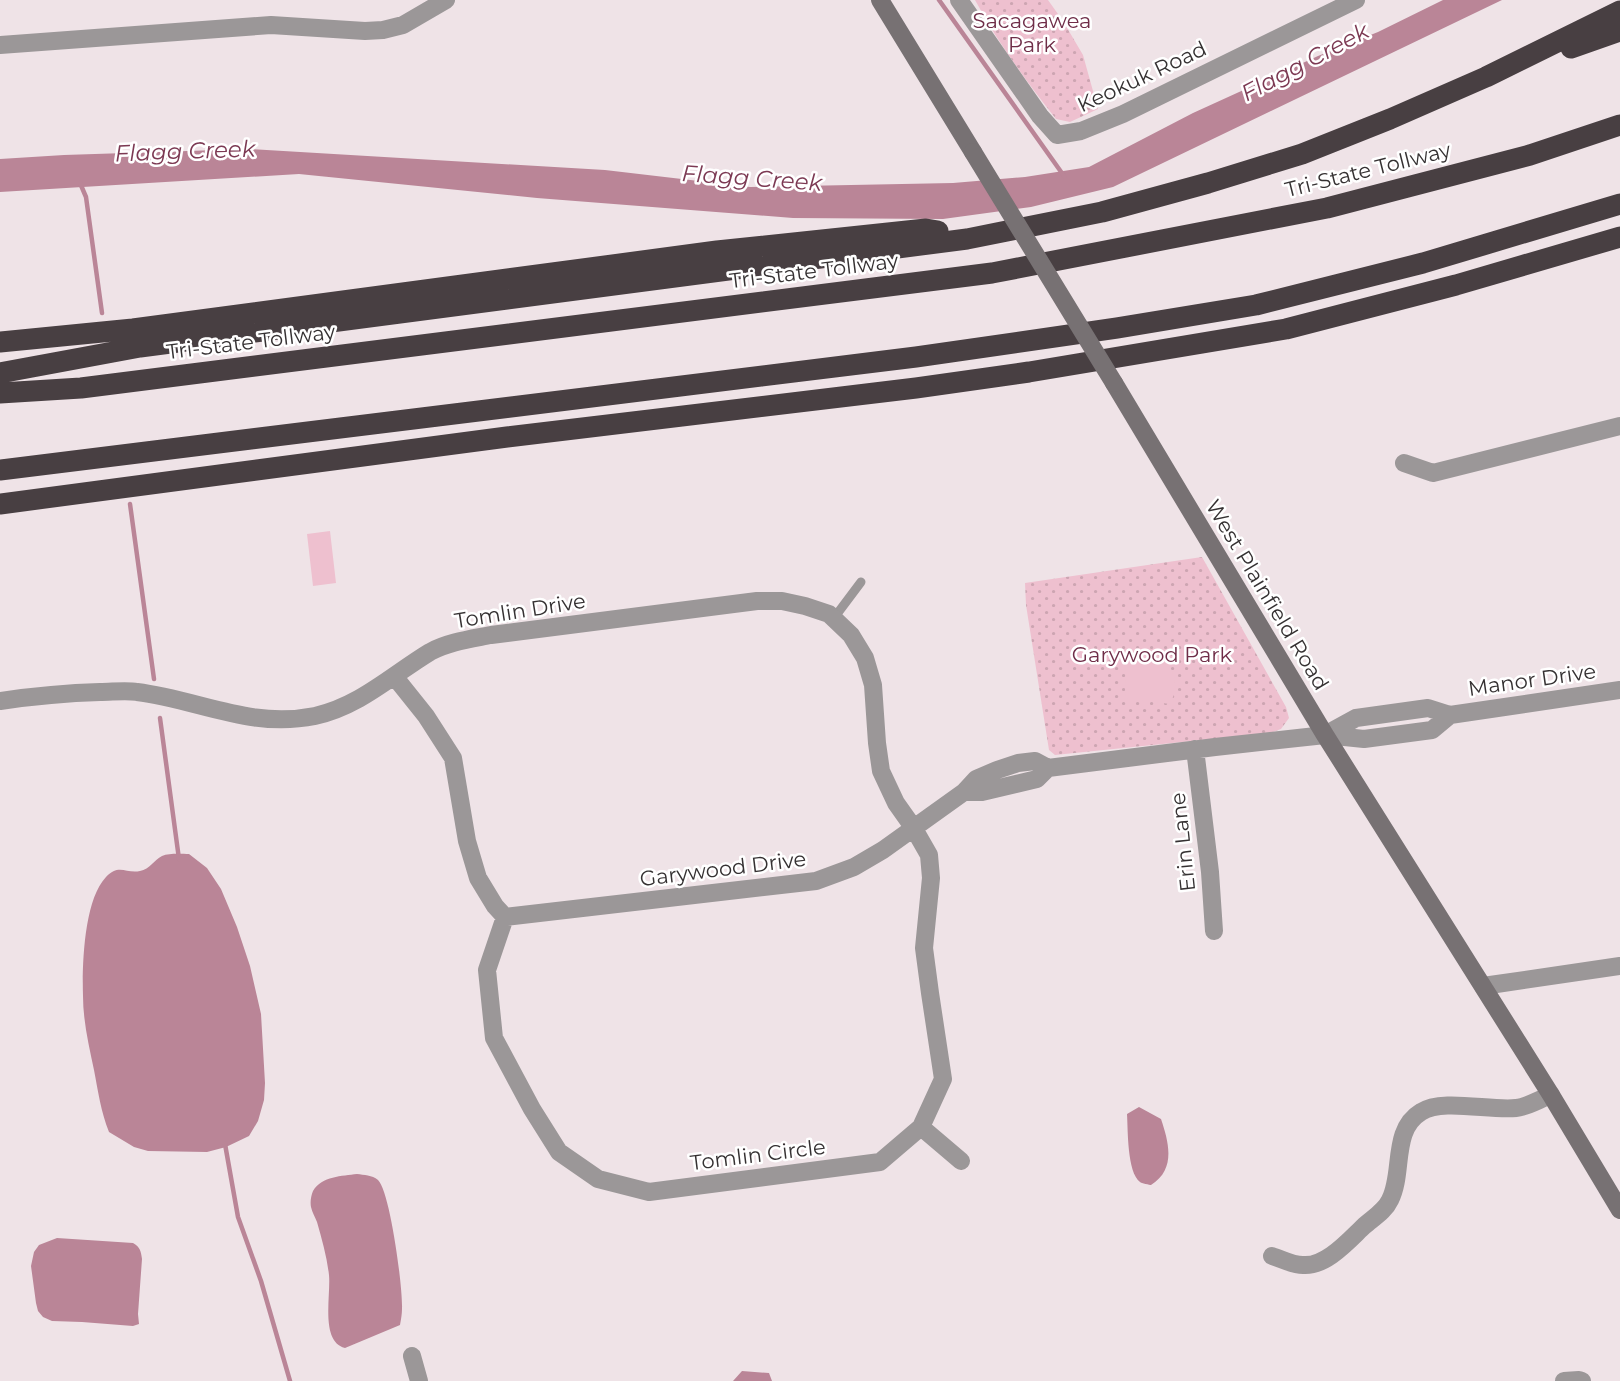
<svg xmlns="http://www.w3.org/2000/svg" width="1620" height="1381" font-family="Montserrat,sans-serif">
<style>
.grass{fill:url(#grass-dots)}
.garden{fill:#eec0cf}
.water{fill:#ba8597}
.lines{fill:none;stroke-linecap:round;stroke-linejoin:round}
.stream{stroke:#ba8597;stroke-width:4.5}
.lane{stroke:#9b9798;stroke-width:9}
.street{stroke:#9b9798;stroke-width:18}
.secondary{stroke:#777173;stroke-width:18}
.highway{stroke:#483f42;stroke-width:21}
.secondary-bridge{stroke:#777173;stroke-width:18}
.labels{text-anchor:middle;stroke-width:5;stroke-linejoin:round;paint-order:stroke}
.park-label{font-size:21px;fill:#6f2d48;stroke:#fff}
.street-label{font-size:21px;fill:#353132;stroke:#fff}
.water-label{font-size:23px;font-style:italic;fill:#7c3953;stroke:#fff}
</style>
<defs>
<pattern id="grass-dots" width="8" height="8" patternUnits="userSpaceOnUse" patternTransform="scale(1.75)"><rect width="8" height="8" fill="#eec0cf"/><path d="M2 2h.1M6 6h.1" fill="none" stroke="#cda5b2" stroke-width="1.8" stroke-linecap="round"/></pattern>
</defs>
<rect width="100%" height="100%" fill="#efe3e7"/>
<!-- grass -->
<path class="grass" d="M975,0h73l15,21 20,34 15,54 -28,13 -14,-3c-30,-38 -58,-76 -81,-119z
M1202,557l84,150 3,11 -8,11 -11,4 -215,22 -6,-5 -23,-145 -1,-22z"/>
<!-- garden -->
<path class="garden" d="M330,531l6,52 -23,3 -6,-52z
M1134,648c31,0 51,29 36,56l-45,-6 1,-45z"/>
<!-- water -->
<path class="water" d="M1443,0h59l-389,187 -82,20 -88,12 -150,-1 -256,-20 -238,-24 -299,18v-33l64,-4 185,-6 356,21 145,17 203,-4 72,-6 64,-10 104,-54 125,-57 60,-24z
M189,854l18,14 14,21 16,38 13,39 11,48 4,69 -1,17 -6,21 -9,15 -23,11 -19,5 -59,-1 -14,-4 -25,-15c-8,-20 -11,-41 -15,-62 -5,-24 -11,-49 -11,-74 -1,-31 1,-96 23,-119 13,-14 20,-3 34,-6 10,-2 14,-11 22,-15 7,-3 19,-2 27,-2z
M1139,1107l22,12c8,24 15,50 -10,66 -1,0 -10,-2 -11,-3 -13,-10 -12,-52 -13,-68z
M357,1174c7,1 15,1 21,6 12,11 25,108 24,129 0,5 -1,10 -2,16l-55,23c-25,-6 -14,-53 -16,-73 -2,-18 -7,-35 -12,-53 -2,-5 -5,-10 -6,-15 -1,-5 0,-11 2,-16 9,-15 29,-15 44,-17z
M57,1238l76,5c7,4 8,8 9,16l-4,55 1,10 -6,2 -51,-4 -30,-1 -9,-4 -5,-6 -2,-8 -5,-37 3,-14 5,-7z
M742,1371l27,2 3,8h-39z"/>
<g class="lines">
<!-- stream -->
<path class="stream" d="M939,0l125,176
M80,183l6,14 16,116
M130,504l24,175
M160,718l19,141
M225,1144l13,73 23,64 29,100"/>
<!-- lane -->
<path class="lane" d="M834,618l27,-36"/>
<!-- street -->
<path class="street" d="M959,0l81,116 17,19 24,-4 42,-17 233,-114
M0,45l271,-20 94,6 18,-1 20,-5 43,-25
M1404,463l29,10 187,-47
M0,701c34,-5 66,-8 100,-9 12,0 26,-2 37,0 63,8 113,37 178,24 45,-10 77,-41 115,-64 18,-10 41,-13 61,-17l266,-34h25l23,5 24,8 22,21 14,23 8,27 4,58 4,28 15,32 17,24 16,28 2,23 -7,70 6,45 13,86 -22,48 -41,35 -231,30 -51,-13 -39,-27 -27,-43 -38,-71 -7,-68 18,-53 -10,-11 -17,-28 -11,-37 -14,-83 -27,-42 -32,-40
M1325,735l31,-17 72,-10 22,7 170,-25
M1195,749l15,123 4,59
M964,792h18l55,-13 11,-11 167,-21 110,-12 39,4 68,-9 18,-15
M505,917l311,-36 38,-14 29,-17 81,-58 12,-13 21,-9 21,-7 17,-2 13,7
M1483,986l137,-20
M921,1127l40,34
M1272,1256c10,3 20,9 31,9 23,2 46,-25 61,-39 9,-8 21,-15 26,-26 14,-27 1,-70 31,-88 21,-14 69,-1 95,-4 11,-1 24,-9 35,-13
M412,1356l7,25
M1564,1381l15,-1 3,1"/>
<!-- secondary -->
<path class="secondary" d="M880,0l93,152
M1114,383l211,352 226,360 69,115"/>
<!-- highway -->
<path class="highway" d="M1571,48l49,-17
M0,342l133,-13 584,-78 209,-22 12,2
M0,373l140,-26 827,-108 135,-27 106,-29 94,-29 88,-35 96,-42 134,-66
M0,393l81,-5 911,-115 335,-65 203,-53 90,-30
M0,470l916,-113 201,-29 139,-23 167,-42 197,-59
M0,504l507,-67 409,-49 113,-16 257,-43 170,-44 164,-48"/>
<!-- secondary-bridge -->
<path class="secondary-bridge" d="M973,152l141,231"/>
</g>
<g class="labels">
<!-- park labels -->
<g class="park-label">
<text x="1032" y="28">Sacagawea<tspan x="1032" dy="24">Park</tspan></text>
<text x="1152" y="662">Garywood Park</text>
</g>
<!-- street labels -->
<g class="street-label">
<text transform="translate(1142 77) rotate(-25)" y="7">Keokuk Road</text>
<text transform="translate(1368 170) rotate(-14)" y="7">Tri-State Tollway</text>
<text transform="translate(814 271) rotate(-7)" y="7">Tri-State Tollway</text>
<text transform="translate(251 342) rotate(-7)" y="7">Tri-State Tollway</text>
<text transform="translate(1267 595) rotate(59)" y="7">West Plainfield Road</text>
<text transform="translate(520 611) rotate(-9)" y="7">Tomlin Drive</text>
<text transform="translate(1532 680) rotate(-8)" y="7">Manor Drive</text>
<text transform="translate(1183 842) rotate(-96)" y="7">Erin Lane</text>
<text transform="translate(723 869) rotate(-7)" y="7">Garywood Drive</text>
<text transform="translate(758 1155) rotate(-7)" y="7">Tomlin Circle</text>
</g>
<!-- water labels -->
<g class="water-label">
<text transform="translate(1305 62) rotate(-28)" y="8">Flagg Creek</text>
<text transform="translate(185 151) rotate(-2)" y="8">Flagg Creek</text>
<text transform="translate(752 178) rotate(4)" y="8">Flagg Creek</text>
</g>
</g>
</svg>
